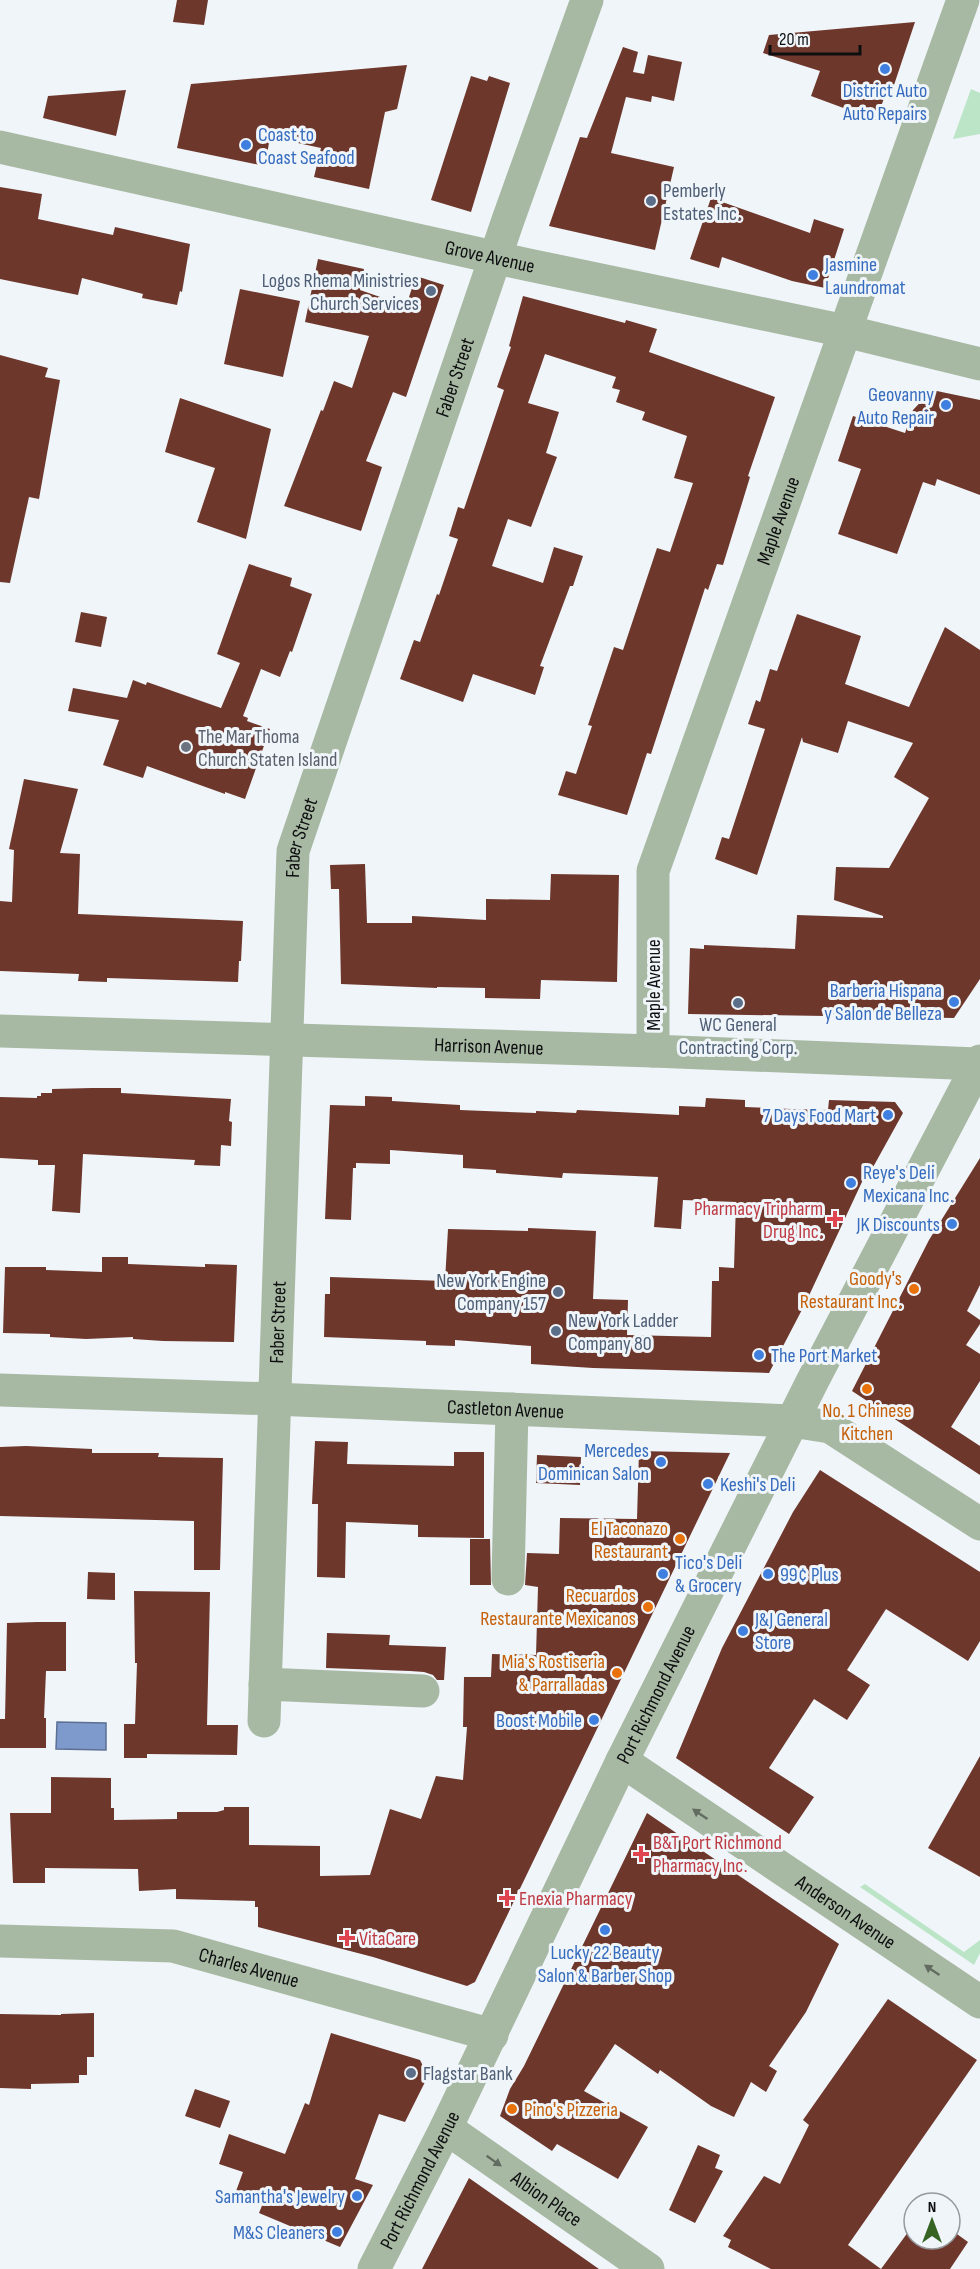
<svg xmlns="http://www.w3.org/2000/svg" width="980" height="2269" font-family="'Sofia Sans Condensed',sans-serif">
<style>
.green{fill:#bce5c8}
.water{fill:#7e9acc;stroke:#5c7094;stroke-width:1.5}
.building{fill:#6e372c}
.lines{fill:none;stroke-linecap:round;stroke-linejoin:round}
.minor{stroke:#a8b9a3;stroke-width:33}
.oneway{fill:#626c61}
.shop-dot{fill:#3f7fe0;stroke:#f0f5fa;stroke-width:2}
.service-dot{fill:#5c6f8a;stroke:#f0f5fa;stroke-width:2}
.worship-dot{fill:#6b7280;stroke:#f0f5fa;stroke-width:2}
.health-dot{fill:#e0444e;stroke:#f0f5fa;stroke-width:2}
.food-dot{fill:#e8710a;stroke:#f0f5fa;stroke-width:2}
.labels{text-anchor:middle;stroke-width:6;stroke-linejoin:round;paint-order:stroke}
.shop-label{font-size:20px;fill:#366cbe;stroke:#f0f5fa;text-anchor:start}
.service-label{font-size:20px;fill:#4e5e75;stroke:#f0f5fa;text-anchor:start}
.street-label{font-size:20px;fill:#0d0e10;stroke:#f0f5fa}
.worship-label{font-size:20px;fill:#5b616d;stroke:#f0f5fa;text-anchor:start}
.health-label{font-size:20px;fill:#be3a42;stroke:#f0f5fa;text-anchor:start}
.food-label{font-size:20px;fill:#c56008;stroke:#f0f5fa;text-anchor:end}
</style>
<rect width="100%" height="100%" fill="#f0f5fa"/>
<!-- green -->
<path class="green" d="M971,89l9,4v41l-27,5z
M865,1884l99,68 16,-12v13l-6,12 -114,-78z"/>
<!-- water -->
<path class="water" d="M57,1722l49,1v27l-50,-1z"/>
<!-- building -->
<path class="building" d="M177,0h31l-4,25 -31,-3z
M915,22l-24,72 -5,-1 -10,27 -65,-24 9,-25 -57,-18 6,-18z
M623,47l15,5 -5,20 11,2 4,-19 34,7 -8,39 -22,-5 -1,6 -25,-5 -15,56 63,14 -19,83 -106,-24 31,-89 7,1z
M407,65l-10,44 -12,3 -16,77 -55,-12 7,-29 -51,-11 -5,29 -88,-18 14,-64z
M471,76l16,5 2,-5 21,7 -39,129 -40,-12z
M126,90l-10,46 -73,-18 5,-22z
M0,187l42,7 -4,25 75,16 2,-8 75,17 -8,48 -2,-1 -3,14 -35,-7 1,-4 -61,-16 -4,17 -78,-16z
M711,198l99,35 4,-14 30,10 -19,59 -33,-7 -70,-24 -3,11 -29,-9z
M318,259l46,10 -4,21 46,16 10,-30 28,9 -38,112 -13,-5 -27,69 16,6 -21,64 -77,-25 37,-96 2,1 11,-30 18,7 17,-52 -64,-14z
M240,289l60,12 -17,76 -59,-13z
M523,296l102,27 1,-3 31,9 -8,23 126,45 -27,79 2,1 -27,88 -6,-1 -9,26 -3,-2 -54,166 -4,-1 -20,62 -69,-20 8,-24 10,3 16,-48 -4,-1 26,-78 9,3 34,-102 13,4 23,-69 -19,-5 13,-42 -45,-16 3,-8 -29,-10 4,-12 -8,-2 4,-11 -71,-23 -17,49 31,9 -13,41 11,4 -26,70 -23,-8 -16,47 51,17 11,-36 29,9 -10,30h-3l-30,80 4,1 -9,28 -62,-21 -10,28 -63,-23 14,-39 6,2 17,-48 2,1 19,-56 -9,-3 9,-29 6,2 40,-119 -7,-3 14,-40 -2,-1z
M0,355l48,13 -3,9 15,3 -21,119 -10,-2 -19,86 -10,-1z
M932,390l48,10v95l-43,-16 -2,7 -12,-4 -26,72 -59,-20 23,-65 -23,-8 15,-45 52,17 8,-23z
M180,398l91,31 -25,110 -49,-17 18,-54 -50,-16z
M249,564l43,14 -2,8 22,8 -20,58 -2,-1 -10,26 -19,-8 -18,47 5,2 -1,3 23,8 -25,70 -20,-7v2l-78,-28 -4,12 -40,-13 16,-45 -51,-9 5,-23 54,10 6,-18 13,5 1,-3 74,26 19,-45 -23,-9z
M81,612l26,5 -6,30 -26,-5z
M797,614l64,22 -16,48 64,23 36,-80 35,23v329l-26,39 -266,-4 2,-66 14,1v-4l91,4 2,-34 86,3v-2l-49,-16 2,-33 53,1 40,-70 -35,-21 19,-34 -65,-22 -10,32 -35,-11 -1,-5 -45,138 -42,-16 7,-22 7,2 36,-110 -17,-5 8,-24 4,2 10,-33 7,2z
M24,779l54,10 -18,64 20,1 -2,60 165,7 -2,40h-2l-1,21 -131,-4v4l-29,-1 1,-7 -79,-3v-70l12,1 2,-52 -5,-1z
M365,864l2,59h45v-7l74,4v-21l64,1 1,-26 68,1 -2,107 -76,-2 -1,19 -55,-1v-10l-48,-1v1l-96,-4 -2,-95h-8l-1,-24z
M92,1088h29v5l110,6 -2,22 3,1 -1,24 -10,-1 -1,21 -26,-1 1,-5 -112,-6 -3,59 -28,-2 3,-46h-17v-5l-38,-2v-61l37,1v-2h4v-3h11v-4z
M365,1096l27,1v4l68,4v5l76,3v-2l40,2 1,-3 102,5v-9l26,1 1,-9 39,2v7l46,2 37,1 1,-10 66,2 8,11 -31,56h-4l-62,133 -37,71 -176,-5 -62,-4v-18l-76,-6v6l-29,-1v-4l-102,-4 1,-43h5v-17l115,4 3,-52 80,2v-3l68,3 -3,68 35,1 -1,35 84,2 1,-56h7v-14l15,1 2,-66 -53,-2 -2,29 -27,-2 4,-50 -95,-4 -1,5 -66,-5v-3l-33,-2v-13l-73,-5v14l-34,-1v5h-3l-2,52 -26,-1 5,-114 35,1z
M980,1158v127l-13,26 13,9v4l-14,21 14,9v27l-29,46 29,19v29l-128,-84 77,-151z
M102,1257h26v7l77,3v-3l32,1 -3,77 -71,-1 -30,-2v-2l-47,2 -36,-2v-3l-47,-1 2,-66h41v3l56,2z
M315,1441l33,1 -1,22 107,2v-14h30v86l-66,-1v-12l-72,-3 -1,56 -28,-1 1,-73h-6z
M26,1446l66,3v4h67l-1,4 65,1 -3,112h-26v-49l-194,-5v-69z
M639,1451l91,2 -255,529 -8,4 -94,-29 -115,-30v-20h-3v-6l-79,-2v-10l-37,2 -1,-22 -93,-1v15h-32l-3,-70h41v-36l60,1v30h3v12l63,-1v-7h40l7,-2v-3h25v38l71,1v30l50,-1 20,-66 31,10 15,-43 27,4 4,-53h-4l1,-50h27l1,-23 44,1 2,-68 -13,-2 2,-32 32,1 1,-36 77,1z
M537,1455l44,2 -1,28 -44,-2z
M820,1470l160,102v69l-12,20 -82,-52 -39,61 23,15 -23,35 -33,-21 -45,69 45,29 -25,37 -113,-76 46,-110 71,-136z
M470,1539h20l1,46h-21z
M88,1572l27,1v27l-28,-1z
M134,1591l76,1 -3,133h31l-1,30 -90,-1v4h-23v-34h11l2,-61h-2z
M37,1622h29v49h-20l-2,47h2v30h-46v-29h5l2,-96z
M327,1633l63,2 -1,10 57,2 -2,33h-7l-4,-5 -9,-3 -14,-1 -84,-3z
M980,1756v121l-52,-29z
M647,1813l192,131 -33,68 -37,54 8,5 -11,21 -15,-10 -17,35 -23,-11 -51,-36 -2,4 -43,-30 -31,47 64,36 -30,52 -61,-35 -5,7 -52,-35 10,-27 14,-23z
M888,1999l89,61 -129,185 33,24 33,-45v15h36v-10l18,13 -18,27h-179l-43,-22 3,-7 -8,-4 41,-60 16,8 29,-59 -6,-5z
M94,2013v44h-7v18h-8v8l-48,1v5l-31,-1v-74l61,1v-1z
M331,2033l89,27 8,16 -23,46 -26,-8 -24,65 18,6 -33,62 -81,-34 4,-10 -28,-9 8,-22 -24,-8 10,-30 56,20 20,-51 4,2z
M195,2089l35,12 -10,27 -35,-12z
M698,2145l22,10 -5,13 8,3 -28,52 -26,-13z
M469,2178l130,91h-177z"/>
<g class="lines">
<!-- minor -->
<g class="minor">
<path id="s1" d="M0,147l529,118 316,66 135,33"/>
<path id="s2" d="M0,1031l653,20 325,13"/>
<path id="s3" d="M653,1051v-180l310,-871"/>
<path id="s4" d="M0,1390l274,9 518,22 38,6 150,97"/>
<path d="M508,1579l4,-170"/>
<path d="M265,1684l158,7"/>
<path id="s5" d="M264,1721l29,-870 215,-631 79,-220"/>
<path id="s6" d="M622,1761l358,241"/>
<path id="s7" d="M0,1941l173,5 319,89"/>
<path id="s8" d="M446,2128l202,141"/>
<path id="s9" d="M374,2269l72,-141 176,-367 191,-381 167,-319"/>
</g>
</g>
<!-- one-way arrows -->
<defs><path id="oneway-solid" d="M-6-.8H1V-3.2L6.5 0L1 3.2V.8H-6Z" transform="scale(1.5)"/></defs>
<g class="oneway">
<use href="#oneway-solid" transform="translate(700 1814) rotate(-146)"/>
<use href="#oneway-solid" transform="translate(932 1970) rotate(-146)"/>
<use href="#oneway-solid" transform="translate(494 2161) rotate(35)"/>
</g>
<!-- markers -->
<g class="shop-dot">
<circle cx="885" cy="69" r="6"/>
<circle cx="246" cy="145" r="6"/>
<circle cx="813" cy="275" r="6"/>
<circle cx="946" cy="405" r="6"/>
<circle cx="954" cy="1002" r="6"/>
<circle cx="888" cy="1115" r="6"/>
<circle cx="851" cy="1183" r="6"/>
<circle cx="952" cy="1224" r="6"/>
<circle cx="759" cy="1355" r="6"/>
<circle cx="661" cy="1462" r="6"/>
<circle cx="708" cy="1484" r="6"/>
<circle cx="663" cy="1574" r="6"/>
<circle cx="768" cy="1574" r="6"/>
<circle cx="743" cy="1631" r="6"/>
<circle cx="594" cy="1720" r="6"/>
<circle cx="605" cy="1930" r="6"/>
<circle cx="357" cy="2196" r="6"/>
<circle cx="337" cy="2232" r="6"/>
</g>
<g class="service-dot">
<circle cx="651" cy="201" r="6"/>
<circle cx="431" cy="291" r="6"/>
<circle cx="738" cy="1003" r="6"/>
<circle cx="558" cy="1292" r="6"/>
<circle cx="556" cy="1331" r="6"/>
<circle cx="411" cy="2073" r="6"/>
</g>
<circle class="worship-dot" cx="186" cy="747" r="6"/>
<g class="health-dot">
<path d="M832 1210h6v6h6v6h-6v6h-6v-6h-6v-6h6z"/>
<path d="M638 1845h6v6h6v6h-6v6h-6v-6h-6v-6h6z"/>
<path d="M504 1889h6v6h6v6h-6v6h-6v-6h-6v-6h6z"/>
<path d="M344 1929h6v6h6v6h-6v6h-6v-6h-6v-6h6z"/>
</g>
<g class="food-dot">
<circle cx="914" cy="1289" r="6"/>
<circle cx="867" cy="1389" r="6"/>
<circle cx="680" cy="1539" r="6"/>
<circle cx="648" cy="1607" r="6"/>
<circle cx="617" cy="1673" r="6"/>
<circle cx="512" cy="2109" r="6"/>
</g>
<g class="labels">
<!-- shop labels -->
<g class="shop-label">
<text x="885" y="97" text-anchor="middle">District Auto<tspan x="885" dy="23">Auto Repairs</tspan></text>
<text x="258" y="141">Coast to<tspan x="258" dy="23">Coast Seafood</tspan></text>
<text x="825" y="271">Jasmine<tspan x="825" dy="23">Laundromat</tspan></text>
<text x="934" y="401" text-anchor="end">Geovanny<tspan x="934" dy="23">Auto Repair</tspan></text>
<text x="942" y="997" text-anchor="end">Barberia Hispana<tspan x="942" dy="23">y Salon de Belleza</tspan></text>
<text x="876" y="1122" text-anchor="end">7 Days Food Mart</text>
<text x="863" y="1179">Reye's Deli<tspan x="863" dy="23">Mexicana Inc.</tspan></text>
<text x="940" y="1231" text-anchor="end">JK Discounts</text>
<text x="771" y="1362">The Port Market</text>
<text x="649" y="1457" text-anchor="end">Mercedes<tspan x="649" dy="23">Dominican Salon</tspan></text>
<text x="720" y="1491">Keshi's Deli</text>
<text x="675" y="1569">Tico's Deli<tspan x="675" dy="23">&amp; Grocery</tspan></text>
<text x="780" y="1581">99¢ Plus</text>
<text x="755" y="1626">J&amp;J General<tspan x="755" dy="23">Store</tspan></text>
<text x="582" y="1727" text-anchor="end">Boost Mobile</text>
<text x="605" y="1959" text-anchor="middle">Lucky 22 Beauty<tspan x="605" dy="23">Salon &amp; Barber Shop</tspan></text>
<text x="345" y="2203" text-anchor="end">Samantha's Jewelry</text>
<text x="325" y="2239" text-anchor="end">M&amp;S Cleaners</text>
</g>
<!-- service labels -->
<g class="service-label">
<text x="663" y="197">Pemberly<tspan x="663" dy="23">Estates Inc.</tspan></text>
<text x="419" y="287" text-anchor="end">Logos Rhema Ministries<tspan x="419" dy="23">Church Services</tspan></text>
<text x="738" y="1031" text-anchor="middle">WC General<tspan x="738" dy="23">Contracting Corp.</tspan></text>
<text x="546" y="1287" text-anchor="end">New York Engine<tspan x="546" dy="23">Company 157</tspan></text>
<text x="568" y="1327">New York Ladder<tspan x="568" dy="23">Company 80</tspan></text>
<text x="423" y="2080">Flagstar Bank</text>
</g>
<!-- street labels -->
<g class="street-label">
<text dy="7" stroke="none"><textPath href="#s1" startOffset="502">Grove Avenue</textPath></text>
<text dy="7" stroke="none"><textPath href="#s5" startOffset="1371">Faber Street</textPath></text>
<text dy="7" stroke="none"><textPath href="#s3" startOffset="552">Maple Avenue</textPath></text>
<text dy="7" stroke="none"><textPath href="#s5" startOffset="885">Faber Street</textPath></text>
<text transform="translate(653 985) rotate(-90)" y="7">Maple Avenue</text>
<text dy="7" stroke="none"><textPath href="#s2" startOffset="489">Harrison Avenue</textPath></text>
<text dy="7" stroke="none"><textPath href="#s5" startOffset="399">Faber Street</textPath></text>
<text dy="7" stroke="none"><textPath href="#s4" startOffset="506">Castleton Avenue</textPath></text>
<text dy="7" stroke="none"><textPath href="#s9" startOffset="640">Port Richmond Avenue</textPath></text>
<text dy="7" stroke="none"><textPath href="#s6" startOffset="270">Anderson Avenue</textPath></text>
<text dy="7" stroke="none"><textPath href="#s7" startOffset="252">Charles Avenue</textPath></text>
<text dy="7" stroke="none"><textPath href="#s9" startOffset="100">Port Richmond Avenue</textPath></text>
<text dy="7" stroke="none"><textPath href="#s8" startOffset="123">Albion Place</textPath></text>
</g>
<!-- worship labels -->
<g class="worship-label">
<text x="198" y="743">The Mar Thoma<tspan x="198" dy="23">Church Staten Island</tspan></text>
</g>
<!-- health labels -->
<g class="health-label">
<text x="823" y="1215" text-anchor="end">Pharmacy Tripharm<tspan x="823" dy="23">Drug Inc.</tspan></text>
<text x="653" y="1849">B&amp;T Port Richmond<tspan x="653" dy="23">Pharmacy Inc.</tspan></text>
<text x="519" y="1905">Enexia Pharmacy</text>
<text x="359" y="1945">VitaCare</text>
</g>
<!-- food labels -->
<g class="food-label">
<text x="902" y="1285">Goody's<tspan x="902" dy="23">Restaurant Inc.</tspan></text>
<text x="867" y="1417" text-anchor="middle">No. 1 Chinese<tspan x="867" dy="23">Kitchen</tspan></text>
<text x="668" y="1535">El Taconazo<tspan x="668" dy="23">Restaurant</tspan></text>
<text x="636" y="1602">Recuardos<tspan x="636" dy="23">Restaurante Mexicanos</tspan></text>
<text x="605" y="1668">Mia's Rostiseria<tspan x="605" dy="23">&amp; Parralladas</tspan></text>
<text x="524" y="2116" text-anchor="start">Pino's Pizzeria</text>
</g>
</g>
<!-- north arrow -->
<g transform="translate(932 2221)"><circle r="28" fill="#f0f5fa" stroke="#95999c" stroke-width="1.5"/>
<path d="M0-4.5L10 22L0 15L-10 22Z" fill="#366423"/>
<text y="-9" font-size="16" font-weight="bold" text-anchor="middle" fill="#0d0e10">N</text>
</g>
<!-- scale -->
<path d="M770 45v9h90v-9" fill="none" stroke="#0d0e10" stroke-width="3"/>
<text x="779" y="45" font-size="18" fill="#0d0e10" stroke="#f0f5fa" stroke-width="4.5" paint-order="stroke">20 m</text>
</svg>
